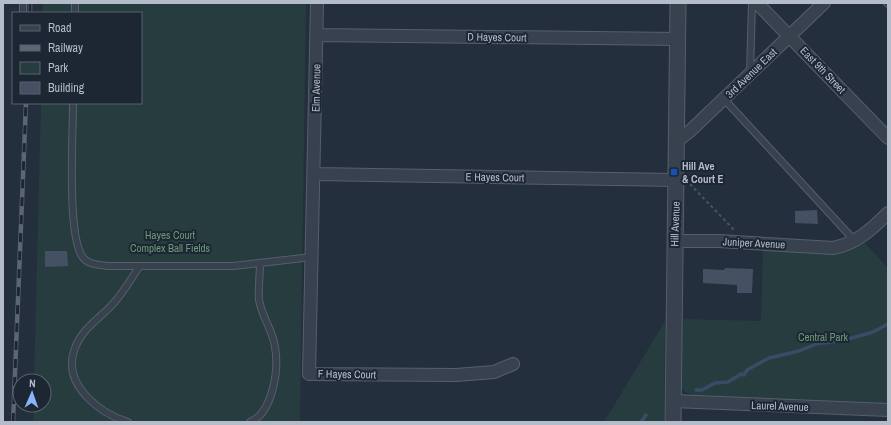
<svg xmlns="http://www.w3.org/2000/svg" width="891" height="425" font-family="'Archivo Narrow',sans-serif">
<style>
.green{fill:#263c3f}
.lines{fill:none;stroke-linecap:round;stroke-linejoin:round}
.stream{stroke:#394c67;stroke-width:3.5}
.building{fill:#455162}
.service-casing{stroke:#565f6c;stroke-width:8}
.minor-casing{stroke:#565f6c;stroke-width:14}
.tertiary-casing{stroke:#565f6c;stroke-width:17}
.path{stroke:#44595c;stroke-width:2;stroke-dasharray:3 3;stroke-linecap:butt}
.service{stroke:#38414e;stroke-width:6}
.minor{stroke:#38414e;stroke-width:12}
.tertiary{stroke:#38414e;stroke-width:15}
.rail-casing{stroke:#5a6575;stroke-width:4.5}
.rail{stroke:#1d2633;stroke-width:3;stroke-dasharray:9;stroke-linecap:butt}
.transit-dot{fill:#1a4fb4;stroke:#1d2633;stroke-width:1.5}
.labels{text-anchor:middle;stroke-width:4;stroke-linejoin:round;paint-order:stroke}
.street-label{font-size:11px;fill:#b4bcc9;stroke:#1d2633}
.poi-label{font-size:11px;font-weight:bold;fill:#b4bcc9;stroke:#1d2633;text-anchor:start}
.park-label{font-size:11px;fill:#6b9a76;stroke:#1d2633}
</style>
<rect width="100%" height="100%" fill="#242f3e"/>
<!-- green -->
<path class="green" d="M43,3h263l-6,419h-267l1,-17h10v-24h-10l7,-278h100v-90h-98z
M863,241l25,27v136l-195,-9 -8,-3 -3,-3 -2,-70 81,2 2,-74 85,3z
M665,321l-1,101h-60z"/>
<g class="lines">
<!-- stream -->
<path class="stream" d="M696,390h6l13,-7 13,-1 13,-8 3,1 3,-5 22,-12 30,-7 17,-7 29,-4 28,-8 15,-8
M641,422l5,-7"/>
</g>
<!-- building -->
<path class="building" d="M817,210l1,14 -23,-1v-12z
M45,251h22l1,15 -23,1z
M725,268l28,1 -1,24h-15v-8l-34,-2v-14l21,1z"/>
<g class="lines">
<defs>
<path id="service" d="M887,3l1,1
M23,13v-10
M75,13v-10
M750,73l2,-70
M724,99l131,142
M73,103c0,31 -6,130 9,153 5,9 18,9 27,10h124l79,-9
M128,422c-29,-9 -65,-37 -54,-71 6,-21 25,-32 39,-47 10,-11 18,-25 26,-37
M250,422c23,-9 29,-53 25,-75 -2,-16 -13,-30 -16,-47 -1,-11 1,-25 1,-37"/>
<path id="minor" d="M317,3l-8,371 147,1 38,-3 19,-8
M757,3l131,135
M317,35l361,4
M677,141l13,-10 134,-128
M315,174l361,6
M674,241h45l114,7c23,-4 39,-19 55,-35
M673,401l215,9"/>
<path id="tertiary" d="M673,422l5,-419"/>
</defs>
<!-- service casing -->
<use href="#service" class="service-casing"/>
<!-- minor casing -->
<use href="#minor" class="minor-casing"/>
<!-- tertiary casing -->
<use href="#tertiary" class="tertiary-casing"/>
<!-- path -->
<path class="path" d="M690,184l45,47"/>
<!-- service -->
<use href="#service" class="service"/>
<!-- minor -->
<use href="#minor" class="minor"/>
<!-- tertiary -->
<use href="#tertiary" class="tertiary"/>
<defs>
<path id="rail" d="M30,13v-10
M13,422l13,-319"/>
</defs>
<!-- rail casing -->
<use href="#rail" class="rail-casing"/>
<!-- rail -->
<use href="#rail" class="rail"/>
</g>
<!-- markers -->
<rect class="transit-dot" x="670" y="168" width="8" height="8" rx="2"/>
<g class="labels">
<!-- street labels -->
<g class="street-label">
<text transform="translate(497 37) rotate(1)" y="4">D Hayes Court</text>
<text transform="translate(823 70) rotate(46)" y="4">East 9th Street</text>
<text transform="translate(751 73) rotate(-44)" y="4">3rd Avenue East</text>
<text transform="translate(316 88) rotate(-89)" y="4">Elm Avenue</text>
<text transform="translate(495 177) rotate(1)" y="4">E Hayes Court</text>
<text transform="translate(675 224) rotate(-88)" y="4">Hill Avenue</text>
<text transform="translate(754 243) rotate(3)" y="4">Juniper Avenue</text>
<text transform="translate(347 374) rotate(1)" y="4">F Hayes Court</text>
<text transform="translate(780 406) rotate(2)" y="4">Laurel Avenue</text>
</g>
<!-- poi labels -->
<g class="poi-label">
<text x="682" y="170">Hill Ave<tspan x="682" dy="13">&amp; Court E</tspan></text>
</g>
<!-- park labels -->
<g class="park-label">
<text x="170" y="239">Hayes Court<tspan x="170" dy="13">Complex Ball Fields</tspan></text>
<text x="823" y="341">Central Park</text>
</g>
</g>
<!-- border -->
<rect width="891" height="425" fill="none" stroke="#b4bcc9" stroke-width="8"/>
<!-- legend -->
<rect x="12" y="12" width="130" height="92" fill="#1d2633" stroke="#59626f"/>
<rect x="20" y="25" width="20" height="6" fill="#38414e" stroke="#59626f"/>
<text x="48" y="32" font-size="12" fill="#b4bcc9">Road</text>
<rect x="20" y="45" width="20" height="6" fill="#5a6575" stroke="#59626f"/>
<text x="48" y="52" font-size="12" fill="#b4bcc9">Railway</text>
<rect x="20" y="62" width="20" height="12" fill="#263c3f" stroke="#59626f"/>
<text x="48" y="72" font-size="12" fill="#b4bcc9">Park</text>
<rect x="20" y="82" width="20" height="12" fill="#455162" stroke="#59626f"/>
<text x="48" y="92" font-size="12" fill="#b4bcc9">Building</text>
<!-- north arrow -->
<g transform="translate(32 393) rotate(2)"><circle r="19" fill="#1d2633" stroke="#59626f"/>
<path d="M0-3L7 15L0 10L-7 15Z" fill="#8ab4f8"/>
<text y="-6" font-size="11" font-weight="bold" text-anchor="middle" fill="#b4bcc9">N</text>
</g>
</svg>
